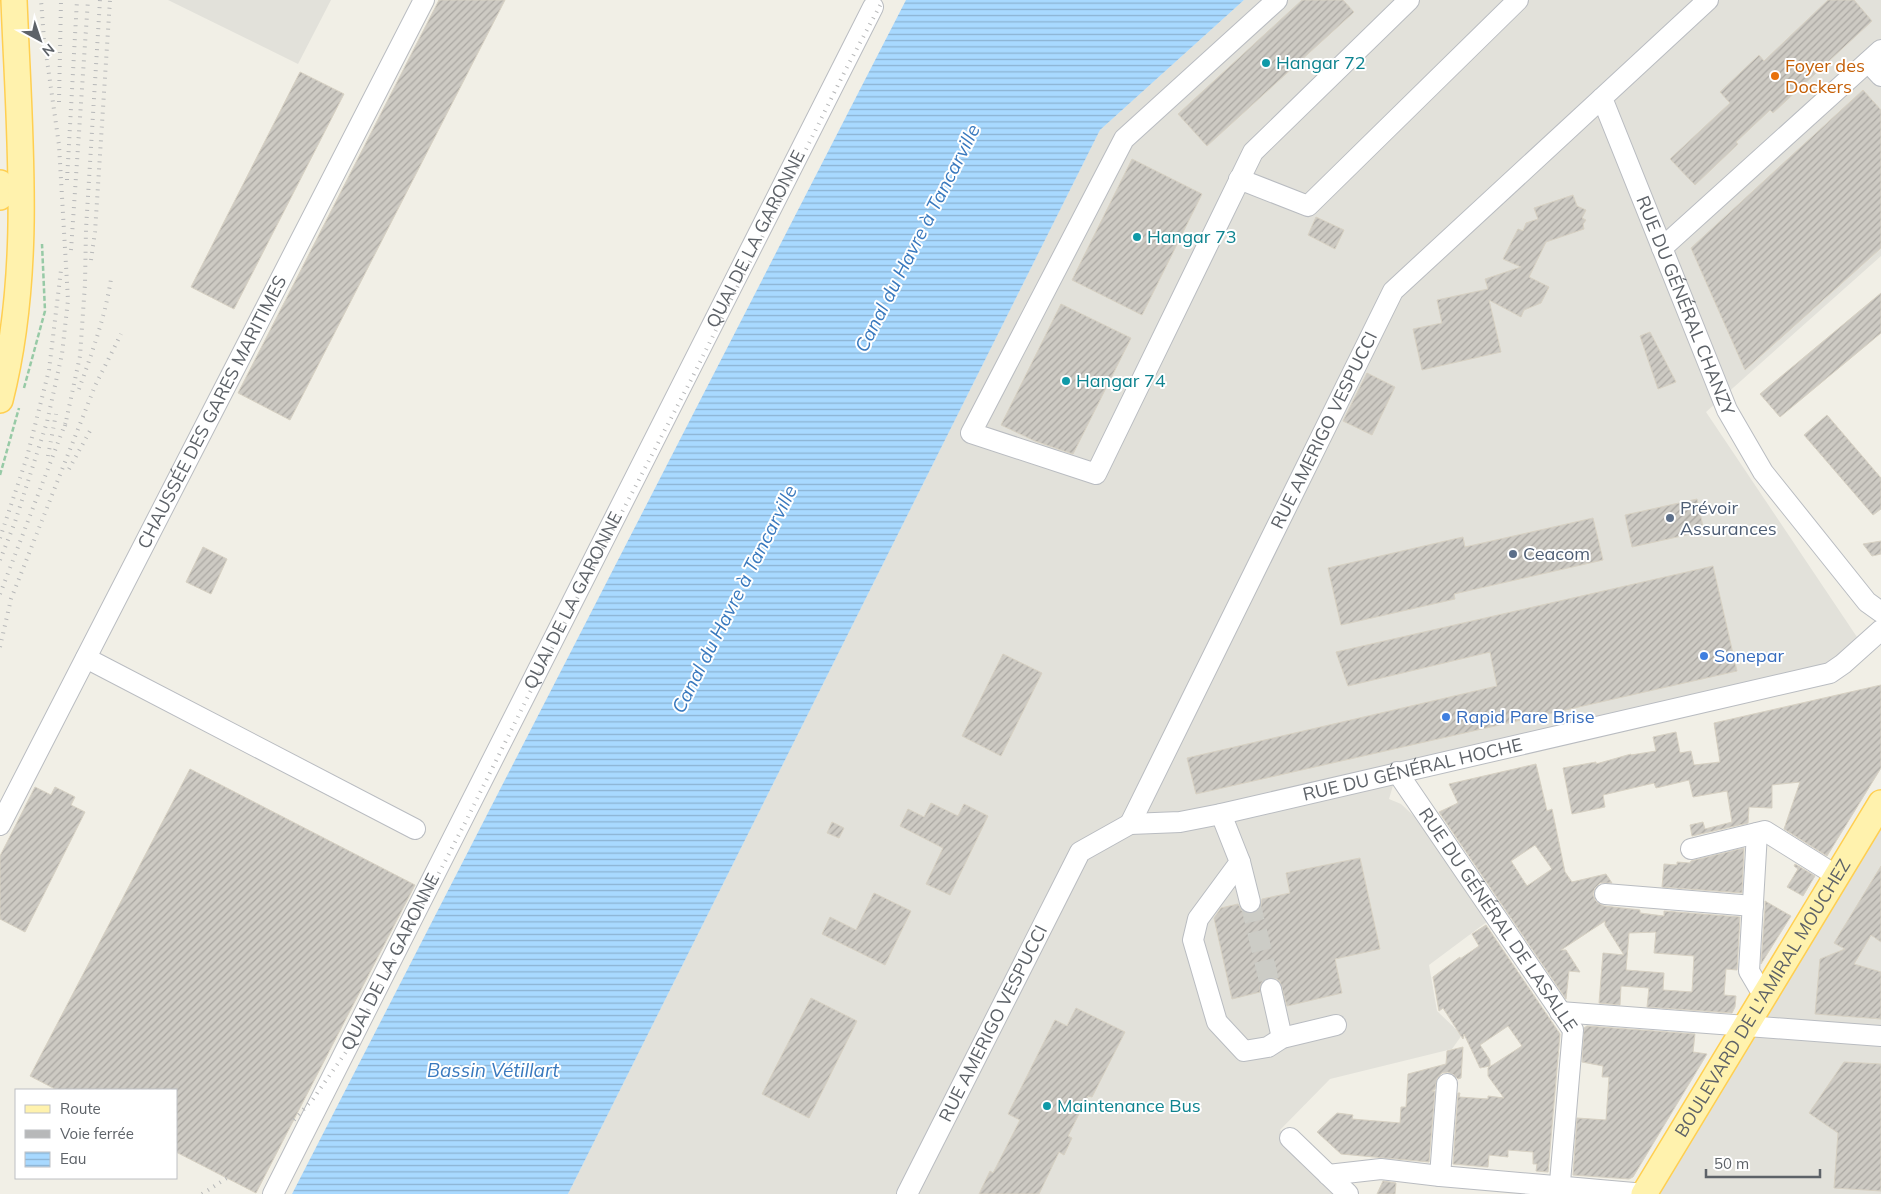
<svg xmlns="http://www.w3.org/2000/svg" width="1881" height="1194" font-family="Mulish,sans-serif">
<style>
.industrial{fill:#e2e1da}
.water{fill:url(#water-rules)}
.building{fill:url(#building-hatch);stroke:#d7d1c3;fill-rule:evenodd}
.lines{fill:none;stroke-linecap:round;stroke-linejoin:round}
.minor-tunnel{stroke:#ccccc6;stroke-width:20;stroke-dasharray:20 10;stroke-linecap:butt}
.minor-casing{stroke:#b9bcc1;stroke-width:22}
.major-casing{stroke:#ffcf51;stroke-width:28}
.path{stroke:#97caa6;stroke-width:2.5;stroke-dasharray:5 2.5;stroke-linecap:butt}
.minor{stroke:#fff;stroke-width:20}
.major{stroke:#fff2ad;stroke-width:25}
.rail{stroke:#b7b8b9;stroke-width:4;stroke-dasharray:1 6;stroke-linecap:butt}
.culture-dot{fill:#0f9aa8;stroke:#fff;stroke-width:2}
.food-dot{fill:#e8710a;stroke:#fff;stroke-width:2}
.service-dot{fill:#5c6f8a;stroke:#fff;stroke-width:2}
.shop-dot{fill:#3f7fe0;stroke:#fff;stroke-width:2}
.labels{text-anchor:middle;stroke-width:4;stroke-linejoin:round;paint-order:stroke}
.culture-label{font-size:18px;fill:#0d838f;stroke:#fff;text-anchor:start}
.food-label{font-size:18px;fill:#c56008;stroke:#fff;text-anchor:start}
.street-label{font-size:18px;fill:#5d6268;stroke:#fff}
.service-label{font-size:18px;fill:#4e5e75;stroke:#fff;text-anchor:start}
.shop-label{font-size:18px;fill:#366cbe;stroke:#fff;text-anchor:start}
.water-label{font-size:19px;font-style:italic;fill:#3979be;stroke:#fff}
</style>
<defs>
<pattern id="water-rules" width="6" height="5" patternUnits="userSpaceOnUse" patternTransform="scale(1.25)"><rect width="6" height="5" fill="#a8d9ff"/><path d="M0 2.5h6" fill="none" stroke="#8cb3d2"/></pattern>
<pattern id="building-hatch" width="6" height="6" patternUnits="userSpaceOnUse" patternTransform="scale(1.25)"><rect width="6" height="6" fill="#cdcac3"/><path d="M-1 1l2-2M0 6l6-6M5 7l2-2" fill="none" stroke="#aaa7a2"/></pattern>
</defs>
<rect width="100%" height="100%" fill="#f1efe6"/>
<!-- industrial -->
<path class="industrial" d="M168,0h163l-33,64z
M1244,0h637v256l-175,156 157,234 -20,18 -446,108 -8,27 12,5 15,14 72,103 -59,44 8,46 25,24 -10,14 -122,30 -50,51 68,64h-780l532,-1064z
M1881,802v392h-237z"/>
<!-- water -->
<path class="water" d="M906,0h338l-144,130 -532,1064h-276z"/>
<!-- building -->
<path class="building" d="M439,0h66l-215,420 -52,-27z
M1302,0h41l11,12 -147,134 -29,-32z
M1828,0h26l18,21 -99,92 -3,-3 -34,32 2,2 -43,41 -25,-26 60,-56 -10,-11 39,-37 5,6z
M300,72l44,22 -110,215 -43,-22z
M1863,90l18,20v138l-136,122 -54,-122z
M1132,159l70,35 -60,121 -70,-35z
M1573,195l4,11 9,4 -4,8 4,2 -3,4 1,5 -38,13 -17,35 20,10 -8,16 -17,7 -3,7 -32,-17 12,52 -79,18 -9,-41 29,-6 -5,-23 51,-11 -3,-10 36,-12 -18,-8 15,-30 5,2 3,-8 12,-4 -4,-11z
M1316,217l28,13 -9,19 -27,-14z
M1881,293v40l-101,84 -20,-23z
M1061,304l70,34 -58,116 -38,-13 -34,-16z
M1650,332l26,50 -18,7 -18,-53z
M1367,373l28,14 -23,48 -29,-14z
M1827,415l54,63v31l-8,6 -69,-80z
M1697,499l7,32 -72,16 -7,-32z
M1593,518l10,42 -149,34 1,5 -114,26 -13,-57 135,-31 2,10z
M1881,541v13l-9,2 -9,-12z
M203,547l24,12 -16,35 -25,-12z
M1713,566l24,105 -541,123 -9,-36 310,-72 -7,-34 -142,34 -12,-34z
M1003,654l39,19 -41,83 -39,-20z
M1881,685v83l-54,88 -43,-27 16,-47 -28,3v23l-23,-1 -1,16 -56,13 -2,-11 13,-3 2,7 27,-7 -5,-31 -34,6 -4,-17 -33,8 -2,-5 -51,12 2,12 -33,7 -9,-46 33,-6v2l35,-10v1l25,-4 -3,-14 23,-5 4,21 11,-2 3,14 26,-3 -6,-39z
M1536,764l11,47 5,-2 13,63 7,10 34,-8 6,9h-12l-5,5 -2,6 2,6 3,3 6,3 36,4v3l24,3v-5l76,6 -3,53 -11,-1 -2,26 12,1 -1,11 -3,6 -85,-6 2,-19 -28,-2 -1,19 -21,-2 4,-50 21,2 -19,-30v-4l-44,29h5l14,22 -11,-1 -3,28 -127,-187 19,-9 -9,-19zM1535,845l17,24 -25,17 -16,-25zM1656,932l-2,21 40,3 -2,36 -29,-2 1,-17 -38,-3 3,-37z
M190,769l225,116 -159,308 -80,-41v-62h-119l-27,-14z
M35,787l16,8 4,-8 20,10 -4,8 14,7 -60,120 -25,-13v-63z
M931,803l27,13 6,-12 24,12 -38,79 -24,-11 17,-36 -43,-22 8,-17 16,8z
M832,822l12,6 -5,10 -12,-5z
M1744,848l-2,45 -80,-6 2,-23 13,1v-3l13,1 1,-2z
M1360,858l20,91 -45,10 7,34 -55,13 -7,-25 -5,-3 -6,-1 -6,4 -3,5v6l-28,7 -18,-81 7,-10 17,-4 4,7 5,2h6l6,-3 2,-4 1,-7 28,-6 -4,-20z
M1795,864l20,12 -12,20 -16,-9 11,-18 -4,-3z
M1881,866v76l-10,-7 -17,29 27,8v47l-66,-5 5,-55 25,-10 -11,-6z
M874,893l37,18 -26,54 -63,-31 8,-17 26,13z
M1765,901l26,15 -30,48 4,-56z
M1486,925l74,109 -12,138 -12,-1 1,-7h-4v-12l-25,-2v7l-19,-2 -1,12 -35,-3 5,-71h2l-1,4 29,2v-3l16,2 -16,-22v-8l34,-22 -14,-20 -28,19 10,15v6l-10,2 -16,-34 -1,5 -20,-31 -4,3 -6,-34 27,-20v2l19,-13 -7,-12z
M811,998l46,23 -48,97 -47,-24z
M1076,1008l49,24 -33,65 -4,-1 -20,40 4,2 -8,17 -5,-3 -20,42h-60l11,-23 3,2 27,-53 -12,-6 47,-94 12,6z
M1587,1026l108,8 -2,18 14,2 -74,123 -4,2 -56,-4 4,-57 29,2 3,-43h-7l1,-11 -21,-4 2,-34z
M1463,1047l-2,31 -3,1 -4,-4 -6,-3 -6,1 -5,5 -2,11 -3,2h3l-6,71 -88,-8 -24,-22 20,-19 16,2 -1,4 48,4 1,-16h5l2,-33 38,-10 1,-13z
M1844,1062l37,2v127l-47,-3 4,-55 -29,-20z
M1383,1181l13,2 -1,11h-18z"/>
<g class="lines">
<!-- minor-tunnel -->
<path class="minor-tunnel" d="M1250,902l21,87"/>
<defs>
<g id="minor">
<path d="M1277,0l-153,139 -153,294 125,41 157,-322 156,-152"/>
<path id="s1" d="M1708,0l-106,98 125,312 36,62 104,130 14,10"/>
<path d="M1868,62l13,14"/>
<path d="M1239,179l69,27 210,-206"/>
<path d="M1662,248l219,-198"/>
<path d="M86,658l329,171"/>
<path id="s2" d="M1397,772l176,258 -14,164"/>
<path d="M1221,814l19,48 -42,57 -5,21 24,82 27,29 24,-4 14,-9 54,-13"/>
<path id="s3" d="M1130,824l263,-533 209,-193"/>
<path id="s4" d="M0,825l424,-825"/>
<path d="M1757,833l-8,138 10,17 7,5"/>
<path d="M1691,849l74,-18 72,45"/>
<path d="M1240,862l10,40"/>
<path d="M1605,894l148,12"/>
<path d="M1271,989l11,49"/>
<path d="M1560,1012l321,24"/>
<path d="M1290,1138l58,56"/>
<path d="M1328,1175l53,-6 59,7 205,18"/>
<path d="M1440,1176l7,-92"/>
<path id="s5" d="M273,1194l600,-1187"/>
<path id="s6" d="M907,1194l173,-342 50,-28 50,-2 41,-8 609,-141 13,-9 38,-34"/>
</g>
<g id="major">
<path d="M0,183v14"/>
<path d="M0,400c33,-130 19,-267 14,-400"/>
<path id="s7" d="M1644,1194l237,-391"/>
</g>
</defs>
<!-- minor casing -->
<use href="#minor" class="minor-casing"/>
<!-- major casing -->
<use href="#major" class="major-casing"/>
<!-- path -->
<path class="path" d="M24,388l21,-77 -3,-67
M0,475l19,-67"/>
<!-- minor -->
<use href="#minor" class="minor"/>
<!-- major -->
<use href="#major" class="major"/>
<!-- rail -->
<path class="rail" d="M59,102l2,-102
M67,180l10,-180
M71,250l17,-250
M91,260l4,-28 15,-232
M79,389c13,-36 26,-72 32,-110
M65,426l15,-70 5,-72 1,-55 14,-229
M48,456l8,-42
M69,469l22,-40
M0,538l27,-81 22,-87 12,-100
M0,560l15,-38 32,-100 15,-68 6,-54 -9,-155 -15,-106 -3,-39
M0,594l67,-175
M0,647l11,-48 84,-213 26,-52
M294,1120l19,-21 33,-47 120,-231 106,-213 120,-230 154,-309 37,-69
M202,1194l25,-16"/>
</g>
<!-- markers -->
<g class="culture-dot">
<circle cx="1266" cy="63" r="5"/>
<circle cx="1137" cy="237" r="5"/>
<circle cx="1066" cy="381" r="5"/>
<circle cx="1047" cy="1106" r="5"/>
</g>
<circle class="food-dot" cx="1775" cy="76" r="5"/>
<g class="service-dot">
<circle cx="1670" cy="518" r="5"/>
<circle cx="1513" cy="554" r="5"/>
</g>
<g class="shop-dot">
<circle cx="1704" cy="656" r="5"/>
<circle cx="1446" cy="717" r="5"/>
</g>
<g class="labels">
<!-- culture labels -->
<g class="culture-label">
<text x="1276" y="69">Hangar 72</text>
<text x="1147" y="243">Hangar 73</text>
<text x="1076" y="387">Hangar 74</text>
<text x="1057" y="1112">Maintenance Bus</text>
</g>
<!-- food labels -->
<g class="food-label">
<text x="1785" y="72">Foyer des<tspan x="1785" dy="21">Dockers</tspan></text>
</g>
<!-- street labels -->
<g class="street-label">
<text dy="6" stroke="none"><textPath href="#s5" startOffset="1070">QUAI DE LA GARONNE</textPath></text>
<text dy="6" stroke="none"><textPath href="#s1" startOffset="368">RUE DU GÉNÉRAL CHANZY</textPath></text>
<text dy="6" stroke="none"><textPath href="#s4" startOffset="464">CHAUSSÉE DES GARES MARITIMES</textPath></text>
<text dy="6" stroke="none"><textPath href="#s3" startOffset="439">RUE AMERIGO VESPUCCI</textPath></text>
<text dy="6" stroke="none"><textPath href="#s5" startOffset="665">QUAI DE LA GARONNE</textPath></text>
<text dy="6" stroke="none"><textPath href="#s6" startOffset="729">RUE DU GÉNÉRAL HOCHE</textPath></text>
<text dy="6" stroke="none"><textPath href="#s2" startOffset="179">RUE DU GÉNÉRAL DE LASALLE</textPath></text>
<text dy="6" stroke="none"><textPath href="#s5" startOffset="260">QUAI DE LA GARONNE</textPath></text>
<text dy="6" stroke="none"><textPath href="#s7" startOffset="229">BOULEVARD DE L'AMIRAL MOUCHEZ</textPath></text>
<text dy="6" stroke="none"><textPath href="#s6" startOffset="191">RUE AMERIGO VESPUCCI</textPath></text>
</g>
<!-- service labels -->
<g class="service-label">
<text x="1680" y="514">Prévoir<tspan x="1680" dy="21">Assurances</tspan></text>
<text x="1523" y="560">Ceacom</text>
</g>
<!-- shop labels -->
<g class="shop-label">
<text x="1714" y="662">Sonepar</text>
<text x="1456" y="723">Rapid Pare Brise</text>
</g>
<!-- water labels -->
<g class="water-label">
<text transform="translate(917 238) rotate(-63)" y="7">Canal du Havre à Tancarville</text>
<text transform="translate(734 599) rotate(-63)" y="7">Canal du Havre à Tancarville</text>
<text x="493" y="1077">Bassin Vétillart</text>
</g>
</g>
<!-- legend -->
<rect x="15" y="1089" width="162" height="90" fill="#ffffff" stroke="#bec0c3"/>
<rect x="25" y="1105" width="25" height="8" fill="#fff2ad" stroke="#bec0c3"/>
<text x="60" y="1114" font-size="15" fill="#5d6268">Route</text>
<rect x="25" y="1130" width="25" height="8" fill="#b7b8b9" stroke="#bec0c3"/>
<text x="60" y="1139" font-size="15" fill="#5d6268">Voie ferrée</text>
<rect x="25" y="1152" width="25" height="15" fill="url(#water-rules)" stroke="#bec0c3"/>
<text x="60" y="1164" font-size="15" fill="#5d6268">Eau</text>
<!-- north arrow -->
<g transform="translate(40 40) rotate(140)" stroke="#ffffff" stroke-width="4" paint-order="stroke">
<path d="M0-4L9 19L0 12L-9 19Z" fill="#5d6268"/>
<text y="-8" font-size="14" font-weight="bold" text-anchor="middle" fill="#5d6268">N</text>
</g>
<!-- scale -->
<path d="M1706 1169v8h114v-8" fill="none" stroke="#5d6268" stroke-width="2.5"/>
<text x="1714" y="1169" font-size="15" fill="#5d6268" stroke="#ffffff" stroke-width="4" paint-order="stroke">50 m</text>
</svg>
